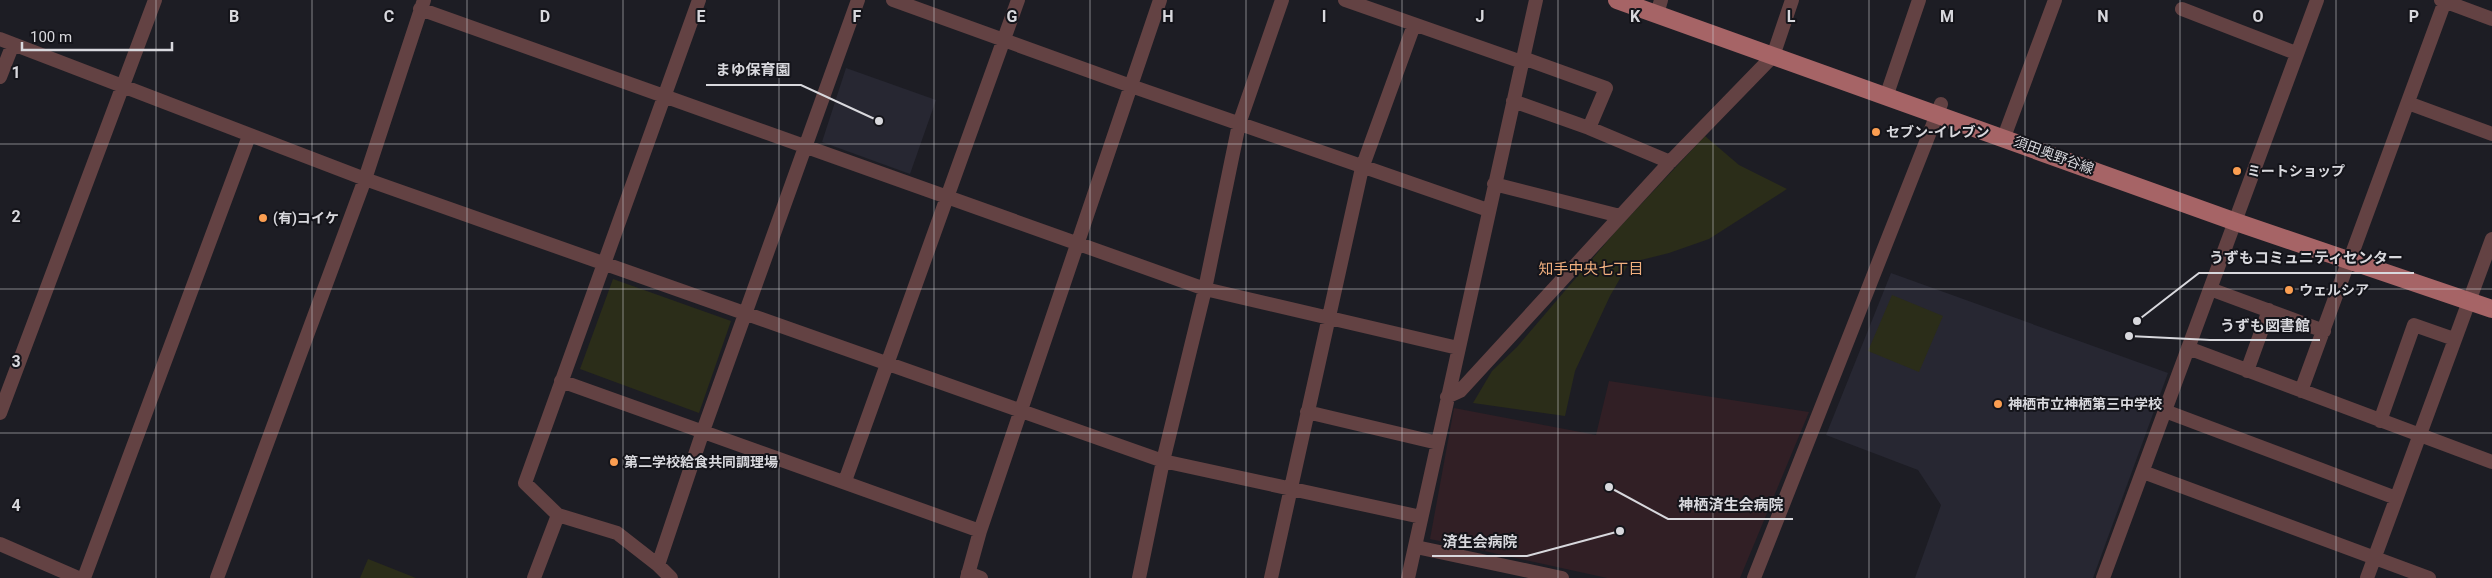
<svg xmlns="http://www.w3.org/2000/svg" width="2492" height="578" font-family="Roboto,'Noto Sans JP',sans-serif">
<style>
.built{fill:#272732}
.medical{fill:#311f25}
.green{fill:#2b2d19}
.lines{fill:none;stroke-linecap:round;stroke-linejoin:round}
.minor{stroke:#634243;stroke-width:14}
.major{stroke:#a66466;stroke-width:18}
.grid{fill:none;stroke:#d8d8dd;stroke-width:1;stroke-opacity:0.55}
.poi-dot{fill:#fb9e51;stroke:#14141a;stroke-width:2}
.labels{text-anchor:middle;stroke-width:4;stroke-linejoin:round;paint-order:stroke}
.poi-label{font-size:14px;font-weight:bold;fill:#d8d8dd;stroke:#14141a;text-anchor:start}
.street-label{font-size:14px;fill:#d8d8dd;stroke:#14141a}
.neighbourhood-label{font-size:15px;fill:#f2b07f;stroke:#14141a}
.grid-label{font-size:16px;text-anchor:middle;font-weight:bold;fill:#d8d8dd;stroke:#14141a;stroke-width:4;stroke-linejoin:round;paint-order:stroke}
.leader{fill:none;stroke:#d8d8dd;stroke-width:2}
.callout-dot{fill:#d8d8dd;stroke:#14141a;stroke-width:2}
.callout-label{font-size:15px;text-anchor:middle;font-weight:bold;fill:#d8d8dd;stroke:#14141a;stroke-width:4;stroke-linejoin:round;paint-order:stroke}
</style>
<rect width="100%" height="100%" fill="#1d1d24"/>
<!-- built -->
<path class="built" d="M846,68l90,32 -26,74 -88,-32z
M1891,273l277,100 -75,205h-178l26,-73 -23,-35 -92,-35z"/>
<!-- medical -->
<path class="medical" d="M1609,381l200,31 -69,166h-133l-177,-39 24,-131 142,27z"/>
<!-- green -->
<path class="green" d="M1705,136l34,29 48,24 -78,50 -40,14 -40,10 -19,33 -35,75 -10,45 -92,-13 19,-32 25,-24 99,-116z
M613,279l118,42 -32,92 -119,-44z
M1892,295l51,21 -24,56 -51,-21z
M368,559l48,19h-56z"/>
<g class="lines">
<!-- minor -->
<path class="minor" d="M893,0l238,86 357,124
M1345,0l177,62
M2441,0l51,19
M420,9l785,280 253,59
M2182,9l114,44
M1657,14l4,-14
M0,39l365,140 798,282 258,56
M1523,58l83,30 -17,40
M0,77l13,-33
M1886,97l33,-97
M1513,101l76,27 81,34
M2408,103l84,31
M2004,137l51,-137
M1494,184l126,32
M2353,251l92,-250
M2210,289l114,42
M2188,348l304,114
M2247,371l22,-61
M561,381l419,150
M2301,391l48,-131
M1447,397l13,-6 210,-229 103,-106 19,-56
M2165,411l231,87
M1307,412l131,31
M0,413l155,-413
M2380,421l34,-96 40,14
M2143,472l286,106
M845,481l173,-481
M0,544l78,34
M1416,547l146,31
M658,565l45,-134 155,-431
M968,573l13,5
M84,578l165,-442
M217,578l148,-399 59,-179
M534,578l24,-63
M671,578l-13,-13 -41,-32 -59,-18 -33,-32 174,-483
M967,578l13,-47 180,-531
M1139,578l24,-117 42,-172 34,-165 43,-124
M1271,578l91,-410 52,-143
M1408,578l128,-578
M1754,578l187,-474
M2103,578l214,-578
M2367,578l125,-339"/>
<!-- major -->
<path class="major" d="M1617,0l619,222 256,87"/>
</g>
<!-- grid -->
<path class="grid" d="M156,0v578M312,0v578M467,0v578M623,0v578M779,0v578M934,0v578M1090,0v578M1246,0v578M1402,0v578M1558,0v578M1713,0v578M1869,0v578M2025,0v578M2180,0v578M2336,0v578M0,144h2492M0,289h2492M0,433h2492"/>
<!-- markers -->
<g class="poi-dot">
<circle cx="1876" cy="132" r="5"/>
<circle cx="2237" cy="171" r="5"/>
<circle cx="263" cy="218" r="5"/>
<circle cx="2289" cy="290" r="5"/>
<circle cx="1998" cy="404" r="5"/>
<circle cx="614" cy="462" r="5"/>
</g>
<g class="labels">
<!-- poi labels -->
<g class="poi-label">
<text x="1886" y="137">セブン-イレブン</text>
<text x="2247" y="176">ミートショップ</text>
<text x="273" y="223">(有)コイケ</text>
<text x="2299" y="295">ウェルシア</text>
<text x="2008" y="409">神栖市立神栖第三中学校</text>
<text x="624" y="467">第二学校給食共同調理場</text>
</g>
<!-- street labels -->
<g class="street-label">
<text transform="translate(2054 155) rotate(20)" y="5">須田奥野谷線</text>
</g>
<!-- neighbourhood labels -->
<g class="neighbourhood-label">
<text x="1591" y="274">知手中央七丁目</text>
</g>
</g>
<g class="grid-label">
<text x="234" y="22">B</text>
<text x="389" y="22">C</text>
<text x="545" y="22">D</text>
<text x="701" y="22">E</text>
<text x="857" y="22">F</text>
<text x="1012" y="22">G</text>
<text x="1168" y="22">H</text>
<text x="1324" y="22">I</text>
<text x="1480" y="22">J</text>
<text x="1635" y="22">K</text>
<text x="1791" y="22">L</text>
<text x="1947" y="22">M</text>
<text x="2103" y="22">N</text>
<text x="2258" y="22">O</text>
<text x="2414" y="22">P</text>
<text x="16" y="78">1</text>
<text x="16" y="222">2</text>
<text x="16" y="367">3</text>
<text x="16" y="511">4</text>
</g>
<!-- callouts -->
<path class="leader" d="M879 121L801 85H706M2137 321L2199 273H2414M2129 336L2210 340H2320M1609 487L1668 519H1793M1620 531L1527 556H1432"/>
<g class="callout-dot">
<circle cx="879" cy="121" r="5"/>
<circle cx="2137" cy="321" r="5"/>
<circle cx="2129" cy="336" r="5"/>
<circle cx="1609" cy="487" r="5"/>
<circle cx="1620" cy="531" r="5"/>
</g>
<g class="callout-label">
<text x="753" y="75">まゆ保育園</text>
<text x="2306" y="263">うずもコミュニティセンター</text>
<text x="2265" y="331">うずも図書館</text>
<text x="1731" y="510">神栖済生会病院</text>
<text x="1480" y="547">済生会病院</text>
</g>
<!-- scale -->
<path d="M22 42v8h150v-8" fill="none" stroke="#d8d8dd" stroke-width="2.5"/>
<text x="30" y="42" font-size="15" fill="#d8d8dd" stroke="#14141a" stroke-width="4" paint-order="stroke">100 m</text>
</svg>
